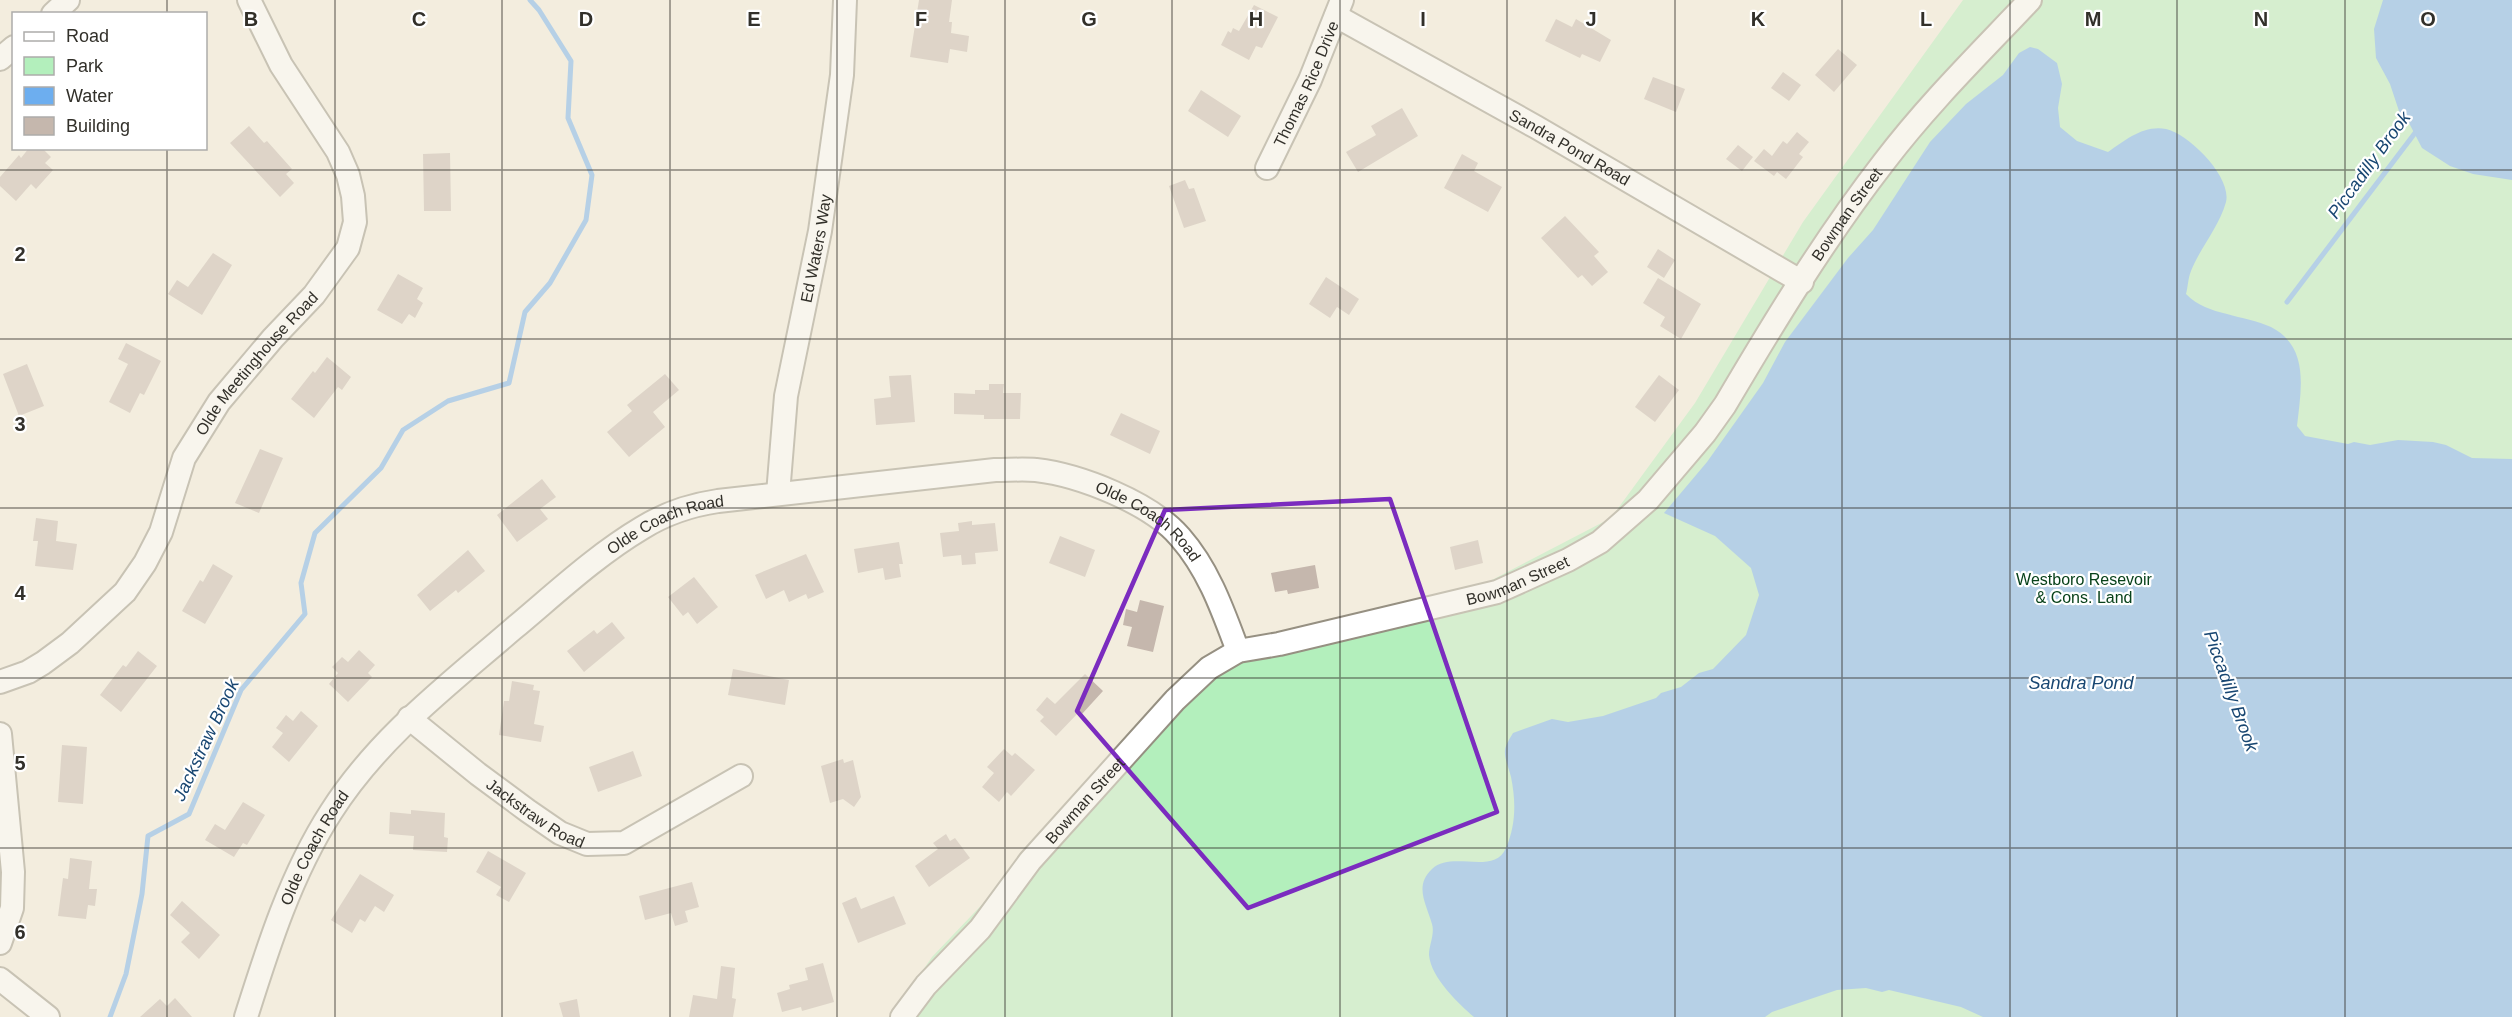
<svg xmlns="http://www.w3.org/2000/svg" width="2512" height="1017" font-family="Arial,sans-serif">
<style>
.green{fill:#b3efbc}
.water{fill:#6daeef}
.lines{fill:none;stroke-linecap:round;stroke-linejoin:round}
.stream{stroke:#6daeef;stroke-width:5}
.building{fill:#c5b7ad}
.minor-casing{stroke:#969082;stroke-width:26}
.minor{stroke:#fff;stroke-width:22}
.marked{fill:none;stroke:#7b2cbf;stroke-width:4.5;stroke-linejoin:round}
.grid{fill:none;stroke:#32302a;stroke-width:1.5;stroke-opacity:0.55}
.labels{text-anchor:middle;stroke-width:4.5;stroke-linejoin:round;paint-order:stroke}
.street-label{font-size:16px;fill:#32302a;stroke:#fff}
.park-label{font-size:16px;fill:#08421a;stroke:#fff}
.water-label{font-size:18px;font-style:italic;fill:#194772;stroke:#fff}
.grid-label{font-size:20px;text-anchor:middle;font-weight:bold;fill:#32302a;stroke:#fff;stroke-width:4.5;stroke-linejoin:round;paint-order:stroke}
</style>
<rect width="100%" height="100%" fill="#f3edde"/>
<!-- green -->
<path class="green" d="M1963,0h549v1017h-1621l41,-60 279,-293 210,-47 190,-99 84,-115 108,-181z"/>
<!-- water -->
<path class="water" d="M2383,0h129v180l-39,-6 -23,-8 -28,-18 -13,-25 -8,-6 -11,-33 -14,-26 -2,-29z
M2030,47l8,2 19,14 5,21 -4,24 2,19 17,14 31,11c18,-12 35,-27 58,-23 23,5 66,48 60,73 -7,25 -26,46 -35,69 -3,7 -3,16 -5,23 12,12 25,16 41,20 14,4 31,7 44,13 39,20 30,63 26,99l8,10 43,8 6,-2 16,3 28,-5 35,2 13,3 26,13 40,1v558h-529l-22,-10 -72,-17 -7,2 -16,-4 -29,2 -65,22 -7,5h-291c-15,-13 -43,-39 -45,-62 0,-10 6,-21 3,-31 -6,-21 -18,-38 0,-55 20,-19 62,7 74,-21 10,-23 10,-47 5,-71 -2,-8 -7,-20 -6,-27 1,-6 5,-12 8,-17l39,-14 16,3 35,-6 53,-18 5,-5 20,-6 18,-14 14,-4 33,-34 13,-40 -8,-27 -36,-32 -51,-23 43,-51 56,-79 22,-41 63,-84 25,-28 57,-88 36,-38 37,-29 16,-22z"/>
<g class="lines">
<!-- stream -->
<path class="stream" d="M2287,302l131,-173
M110,1017l16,-43 16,-80 6,-58 41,-22 52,-124 64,-76 -4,-31 14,-50 66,-65 22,-38 45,-29 61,-18 16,-71 25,-29 36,-63 6,-45 -24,-57 3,-57 -32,-51 -9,-10"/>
</g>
<!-- building -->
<path class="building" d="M919,0h33l-3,22h3l-1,11 18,3 -2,16 -17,-3 -2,14 -38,-6z
M1254,5l24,12 -16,31 -6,-2 -7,14 -28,-15 7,-14 3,2 2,-5 6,3z
M1556,19l16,8 4,-8 35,21 -11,22 -18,-8 -2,4 -35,-17z
M1838,49l19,16 -23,27 -19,-17z
M1783,72l18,13 -12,16 -18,-13z
M1653,77l32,12 -9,23 -32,-13z
M1201,90l40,26 -13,21 -40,-26z
M1402,108l16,28 -60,36 -12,-20 30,-17 -5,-9z
M249,126l15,17 3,-2 25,28 -6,5 8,9 -14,14 -50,-54z
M1797,132l12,10 -10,12 4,3 -17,22 -9,-7 -3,4 -20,-15 10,-12 8,7 11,-15 4,3z
M1738,145l15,12 -11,14 -16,-12z
M29,148h13l9,9 -6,6 8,7 -17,19 -5,-5 -15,17 -16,-15v-9l19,-22 2,3z
M450,153l1,58h-27l-1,-57z
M1462,154l16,9 -4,8 28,16 -14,25 -44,-24z
M1185,180l4,9 5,-1 12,33 -22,7 -15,-42z
M1565,216l34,36 -5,4 14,16 -16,14 -10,-11 -4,3 -37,-40z
M1658,249l17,11 -11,18 -17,-11z
M213,253l19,12 -30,50 -34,-21 9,-14 11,7z
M398,274l25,14 -6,11 6,4 -8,15 -6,-4 -7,10 -25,-14z
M1326,277l33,22 -10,16 -12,-8 -7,11 -21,-14z
M1658,278l43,26 -20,35 -21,-13 5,-9 -22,-14z
M126,343l35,18 -17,34 -4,-2 -10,20 -21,-11 19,-38 -10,-5z
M327,357l24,20 -9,13 -4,-3 -24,31 -23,-19 22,-28 2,2z
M27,364l17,42 -25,10 -16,-42z
M665,374l14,16 -26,22 12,15 -36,30 -22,-25 25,-21 -5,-6z
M911,375l4,47 -39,3 -2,-26 17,-2 -2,-21z
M1659,375l20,15 -24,32 -20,-15z
M989,384h15l-1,9h18l-1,26h-36v-4l-30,-1v-21l21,1v-4h14z
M1121,413l39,18 -10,23 -40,-19z
M260,449l23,9 -24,55 -24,-10z
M542,479l14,18 -16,12 8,10 -31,23 -20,-27z
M36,518l22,3 -2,20 21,3 -4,26 -38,-4 3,-25h-5z
M972,521v4l23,-2 3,28 -23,2 1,11 -14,1 -1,-10 -18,2 -3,-24 19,-2 -1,-8z
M1060,536l35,14 -10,27 -36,-14z
M1478,540l5,23 -28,7 -5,-23z
M899,542l4,22h-4l2,13 -16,3 -2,-12 -25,5 -4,-24z
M468,550l17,21 -27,22 -2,-3 -26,21 -13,-16z
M806,554l18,38 -16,7 -2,-5 -17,8 -5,-12 -18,9 -11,-24z
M213,564l20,12 -28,48 -23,-13 18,-31 3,2z
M1315,565l4,23 -31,6 -1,-4 -12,2 -4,-19z
M694,577l24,30 -21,17 -9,-12 -5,4 -15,-19z
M1140,600l24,6 -11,46 -26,-6 5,-19 -9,-2 3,-16 11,3z
M612,622l13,16 -41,34 -17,-21 27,-21 3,4z
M359,650l16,15 -7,8 4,4 -24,25 -19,-18 9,-11 -6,-6 10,-10 6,5z
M138,651l19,15 -36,46 -21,-17 23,-30 3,2z
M733,669l56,11 -4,25 -57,-10z
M1085,674l18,17 -21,23 -3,-2 -23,24 -16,-15 4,-4 -8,-7 11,-13 8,7z
M512,681l22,4 -1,5 7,1 -6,33 10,2 -3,16 -42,-7 5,-34h5z
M301,711l17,15 -29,36 -17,-15 11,-14 -7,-5 10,-13 7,6z
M62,745l25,2 -4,57 -25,-2z
M1004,749l8,7 3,-3 20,17 -24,26 -4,-4 -8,10 -17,-15 12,-14 -7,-6z
M633,751l9,25 -44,16 -9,-25z
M843,759l1,4 9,-3 8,37 -7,10 -11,-8 -13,4 -9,-37z
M243,802l22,13 -18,30 -4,-2 -9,14 -29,-17 10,-16 10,6z
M411,810l34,3 -1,24 4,1 -1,14 -34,-2 1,-14 -25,-2 1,-22 21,2z
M946,834l4,7 5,-3 15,20 -41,29 -14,-21 23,-17 -5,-6z
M488,851l38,22 -17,29 -13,-7 5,-8 -25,-15z
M70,858l22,3 -3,28h8l-2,17 -7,-1 -2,14 -28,-3 5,-38 5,1z
M360,874l34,21 -10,17 -9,-6 -10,16 -5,-3 -8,14 -21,-13z
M692,882l7,25 -14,4 3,11 -13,4 -4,-13 -26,7 -6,-24z
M894,896l12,28 -48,19 -16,-40 14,-6 5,12z
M182,901l38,34 -21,24 -18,-17 9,-9 -20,-18z
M823,963l11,39 -32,9 -1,-4 -19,5 -5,-19 13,-4 -1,-4 19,-5 -3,-12z
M721,966l14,2 -3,30 4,1 -3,18h-44l4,-22 24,4z
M175,998l17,19h-52l20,-18 7,7z
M577,999l3,18h-17l-4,-14z"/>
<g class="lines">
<defs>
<g id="minor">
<path d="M53,14l15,-14"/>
<path id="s1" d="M1336,16l200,111 266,155"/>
<path d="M0,59l14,-12"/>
<path id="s2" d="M1267,168l43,-88 32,-80"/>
<path id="s3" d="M778,494l8,-98 34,-165 22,-156 3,-75"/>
<path id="s4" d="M0,682l28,-10 15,-9 27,-20 55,-51 20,-29 16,-31 23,-74 35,-56 54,-64 41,-43 34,-47 7,-26 -2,-26 -5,-21 -10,-23 -57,-87 -32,-65"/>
<path id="s5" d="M409,718l69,56 50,37 32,22 27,11 37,-1 117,-67"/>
<path d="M0,734l13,138 -1,36 -12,35"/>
<path d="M0,979l48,38"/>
<path id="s6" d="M246,1017c22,-70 45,-143 85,-205 47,-74 117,-127 182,-183 42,-35 82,-73 129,-101 24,-15 49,-23 76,-27l277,-31c14,0 28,-1 41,0 44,5 115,33 144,67 29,33 43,74 58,114"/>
<path id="s7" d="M902,1017l24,-32 54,-56 50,-68 145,-161 34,-32 29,-17 41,-7 218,-52 71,-32 32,-18 48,-42 57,-67 20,-28c49,-83 100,-167 159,-243 44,-58 96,-109 146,-162"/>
</g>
</defs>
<!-- minor casing -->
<use href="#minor" class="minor-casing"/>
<!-- minor -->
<use href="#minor" class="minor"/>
</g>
<!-- marked area -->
<path d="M0 0H2512V1017H0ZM1390,499l107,313 -249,96 -171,-197 88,-201z" fill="#f3edde" fill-opacity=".55" fill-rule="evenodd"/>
<path class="marked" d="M1390,499l107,313 -249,96 -171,-197 88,-201z"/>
<!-- grid -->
<path class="grid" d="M167,0v14M335,0v1017M502,0v1017M670,0v1017M837,0v1017M1005,0v1017M1172,0v1017M1340,0v1017M1507,0v1017M1675,0v1017M1842,0v1017M2010,0v1017M2177,0v1017M2345,0v1017M167,148v869M0,170h2512M0,339h2512M0,508h2512M0,678h2512M0,848h2512"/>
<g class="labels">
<!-- street labels -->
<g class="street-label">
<text dy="6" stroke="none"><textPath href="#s2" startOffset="93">Thomas Rice Drive</textPath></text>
<text dy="6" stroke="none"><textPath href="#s1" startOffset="268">Sandra Pond Road</textPath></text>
<text dy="6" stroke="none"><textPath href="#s7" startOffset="1292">Bowman Street</textPath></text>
<text dy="6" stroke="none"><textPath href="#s3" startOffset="249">Ed Waters Way</textPath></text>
<text dy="6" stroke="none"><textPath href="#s4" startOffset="423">Olde Meetinghouse Road</textPath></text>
<text dy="6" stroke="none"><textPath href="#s6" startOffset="1173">Olde Coach Road</textPath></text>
<text dy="6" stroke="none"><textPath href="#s6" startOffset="669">Olde Coach Road</textPath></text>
<text dy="6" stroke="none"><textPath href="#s7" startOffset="788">Bowman Street</textPath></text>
<text dy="6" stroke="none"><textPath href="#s7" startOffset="284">Bowman Street</textPath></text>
<text dy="6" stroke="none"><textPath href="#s5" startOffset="159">Jackstraw Road</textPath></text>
<text dy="6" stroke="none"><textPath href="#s6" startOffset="183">Olde Coach Road</textPath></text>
</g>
<!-- park labels -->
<g class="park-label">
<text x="2084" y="585">Westboro Resevoir<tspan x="2084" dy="18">&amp; Cons. Land</tspan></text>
</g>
<!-- water labels -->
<g class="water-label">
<text transform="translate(2369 165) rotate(-54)" y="6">Piccadilly Brook</text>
<text x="2081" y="689">Sandra Pond</text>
<text transform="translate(2231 691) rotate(70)" y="6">Piccadilly Brook</text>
<text transform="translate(206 740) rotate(-65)" y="6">Jackstraw Brook</text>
</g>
</g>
<g class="grid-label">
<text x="251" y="26">B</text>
<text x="419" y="26">C</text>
<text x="586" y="26">D</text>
<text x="754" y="26">E</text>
<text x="921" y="26">F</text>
<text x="1089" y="26">G</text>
<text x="1256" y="26">H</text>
<text x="1423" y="26">I</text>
<text x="1591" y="26">J</text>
<text x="1758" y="26">K</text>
<text x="1926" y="26">L</text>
<text x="2093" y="26">M</text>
<text x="2261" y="26">N</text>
<text x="2428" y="26">O</text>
<text x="20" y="261">2</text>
<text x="20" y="431">3</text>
<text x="20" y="600">4</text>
<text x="20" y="770">5</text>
<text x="20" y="939">6</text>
</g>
<!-- legend -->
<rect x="12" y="12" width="195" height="138" fill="#ffffff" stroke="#adacaa" stroke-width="1.5"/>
<rect x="24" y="32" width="30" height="9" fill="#ffffff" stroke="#adacaa" stroke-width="1.5"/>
<text x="66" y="42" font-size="18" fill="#32302a">Road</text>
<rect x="24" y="57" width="30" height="18" fill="#b3efbc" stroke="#adacaa" stroke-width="1.5"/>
<text x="66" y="72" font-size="18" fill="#32302a">Park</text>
<rect x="24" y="87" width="30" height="18" fill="#6daeef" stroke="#adacaa" stroke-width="1.5"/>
<text x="66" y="102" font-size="18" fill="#32302a">Water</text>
<rect x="24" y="117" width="30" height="18" fill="#c5b7ad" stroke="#adacaa" stroke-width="1.5"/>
<text x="66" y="132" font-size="18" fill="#32302a">Building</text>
</svg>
